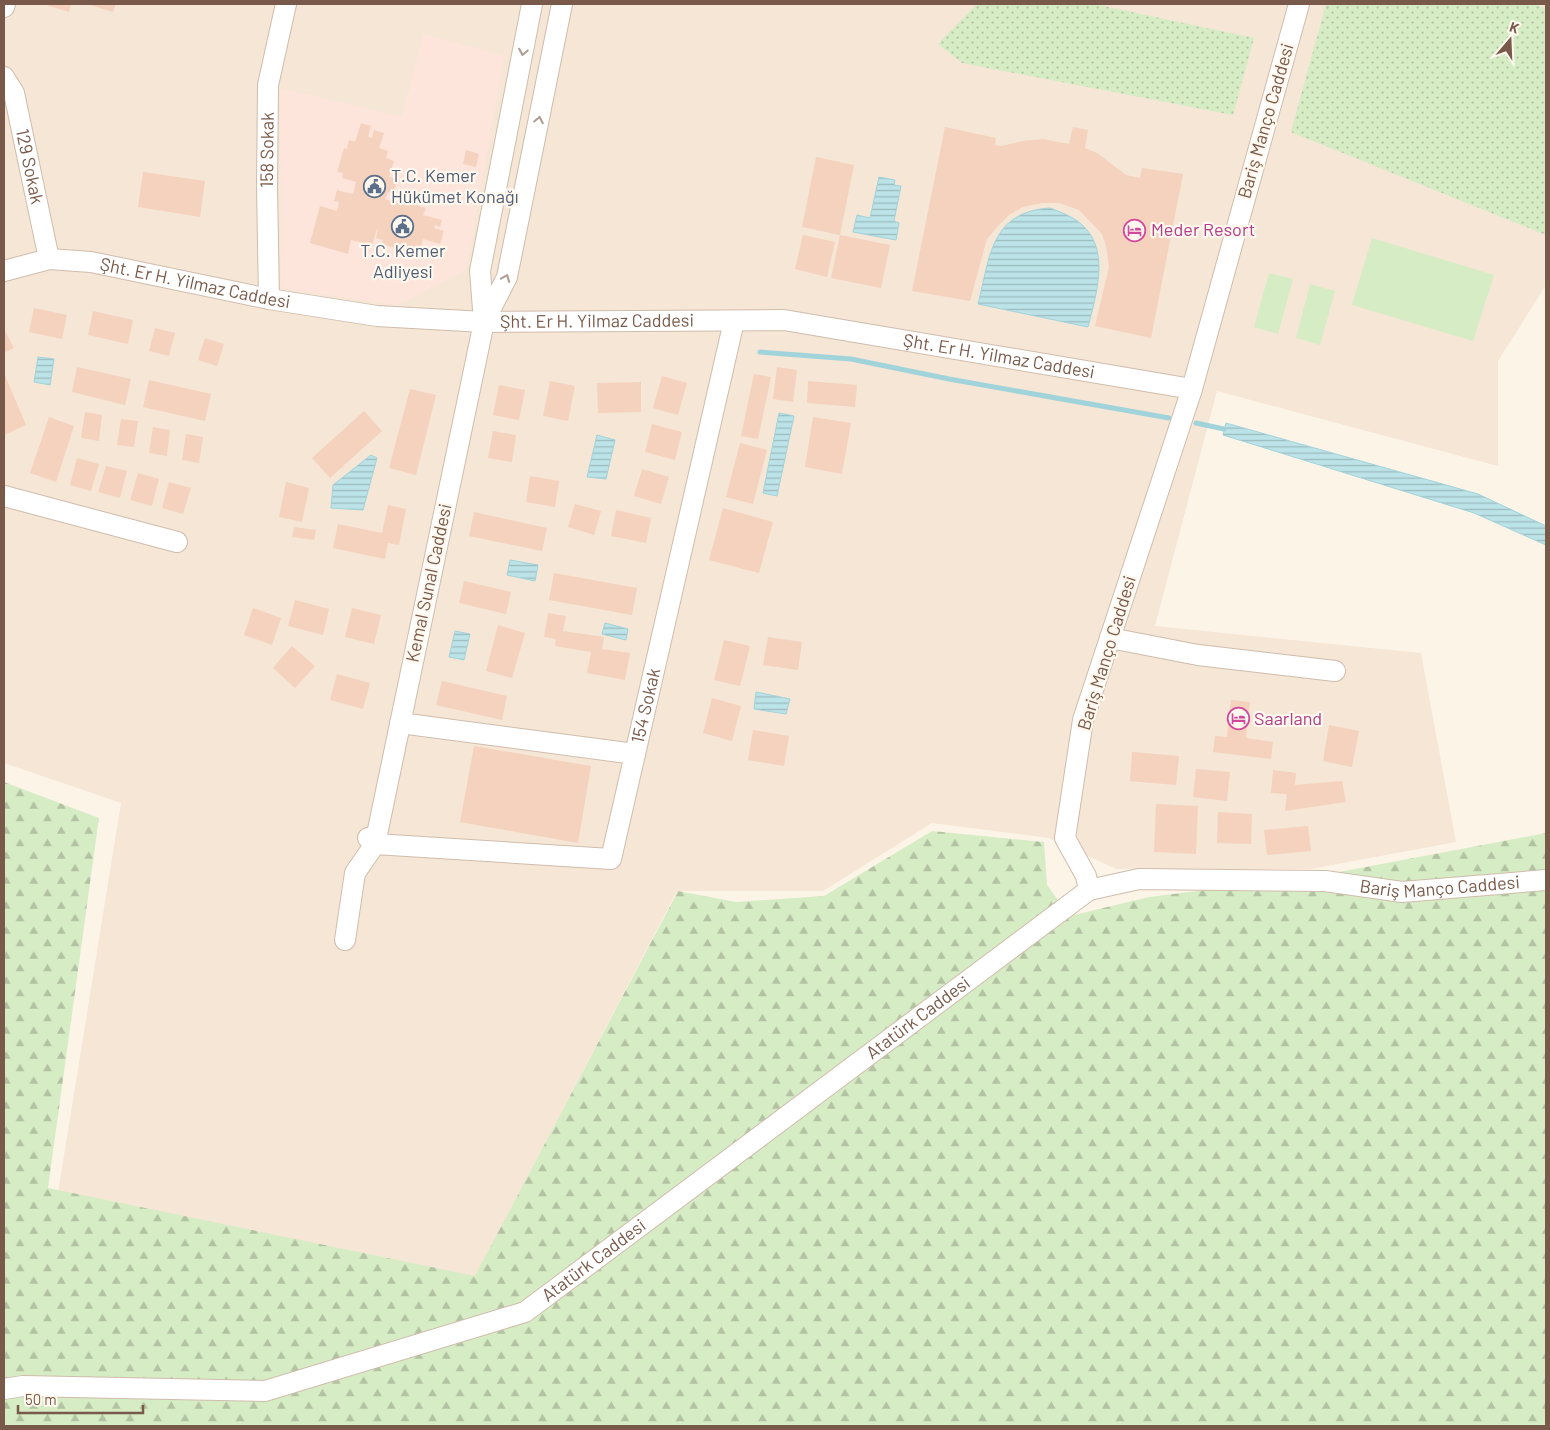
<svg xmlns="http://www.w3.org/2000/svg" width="1550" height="1430" font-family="Barlow,sans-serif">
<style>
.residential{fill:#f5e6d6}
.commercial{fill:#fee5db}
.grass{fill:url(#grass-dots)}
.forest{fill:url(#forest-firs)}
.pitch{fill:#d6ecc5}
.water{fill:url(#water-rules);stroke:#a1d3db}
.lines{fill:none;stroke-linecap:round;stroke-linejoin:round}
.stream{stroke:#a1d3db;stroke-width:5}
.building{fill:#f4d2be}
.minor-casing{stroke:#d0bcac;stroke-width:22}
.minor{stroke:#fff;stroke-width:20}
.oneway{stroke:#af9c92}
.labels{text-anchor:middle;stroke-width:4.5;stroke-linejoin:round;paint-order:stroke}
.street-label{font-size:18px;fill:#795a4a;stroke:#fff8ef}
.service-label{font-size:18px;fill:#4e5e75;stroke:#fff8ef;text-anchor:start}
.hotel-label{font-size:18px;fill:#b23c85;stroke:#fff8ef;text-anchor:start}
</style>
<defs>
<pattern id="grass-dots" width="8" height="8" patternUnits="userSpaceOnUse" patternTransform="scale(1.25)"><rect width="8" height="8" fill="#d6ecc5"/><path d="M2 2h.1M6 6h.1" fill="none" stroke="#b2c2a2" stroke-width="1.8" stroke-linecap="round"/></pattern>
<pattern id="forest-firs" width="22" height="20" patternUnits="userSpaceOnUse" patternTransform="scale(1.25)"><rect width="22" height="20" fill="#d6ecc5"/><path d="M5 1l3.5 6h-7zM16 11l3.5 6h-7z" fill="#b2c2a2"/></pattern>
<pattern id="water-rules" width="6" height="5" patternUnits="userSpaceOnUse" patternTransform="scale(1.25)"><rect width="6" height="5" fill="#bbe3e8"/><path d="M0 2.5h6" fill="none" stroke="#9dbbbe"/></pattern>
</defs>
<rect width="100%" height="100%" fill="#fdf4e8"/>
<!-- residential -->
<path class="residential" d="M4,4h1542v281l-48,76v105l-281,-75 -62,235 266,27 35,189 -145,27h-195l-67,-31 -117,-15 -109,68h-146l-202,386 -440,58 86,-532 -117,-40z"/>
<!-- commercial -->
<path class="commercial" d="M424,34l80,22 -38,214 -69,35 -116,-16 -1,-201 122,29z"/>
<!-- grass -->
<path class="grass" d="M977,4h117l160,34 -21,77 -271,-52 -24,-19z
M1326,4h207l13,4v227l-255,-103z"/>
<!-- forest -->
<path class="forest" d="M4,782l95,36 -51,370 427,88 203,-385 58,11 88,-6 108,-65 112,11 3,43 23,31 79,-19 169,-21 228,-43v593h-1542z"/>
<!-- pitch -->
<path class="pitch" d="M1372,238l122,37 -21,66 -121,-36z
M1269,273l24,6 -15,55 -24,-7z
M1310,284l25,7 -15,54 -24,-7z"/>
<!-- water -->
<path class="water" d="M879,177l16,3 -1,5 7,1 -7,35 5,2 -3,17 -43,-8 4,-17 13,3z
M1050,208c10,4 22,8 31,16 30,25 15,71 7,103l-110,-23c12,-47 12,-92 72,-96z
M38,357l16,2 -4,26 -16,-3z
M779,413l15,3 -17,80 -14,-3z
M1226,423l252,71 68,32v19l-72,-32 -251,-78z
M597,435l18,5 -9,39 -19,-2z
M371,455l6,3 -14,52 -32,-2 2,-23z
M510,560l28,5 -3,16 -28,-6z
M605,623l23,6 -2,11 -24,-6z
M455,631l15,3 -6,26 -15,-3z
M756,692l34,7 -4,15 -32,-5z"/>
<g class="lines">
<!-- stream -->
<path class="stream" d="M760,352l91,7 98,20 220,39
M1196,423l28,6"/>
</g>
<!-- building -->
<path class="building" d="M43,4h28l-2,8z
M87,4h29l-3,8z
M361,123l10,3 -3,11 4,1 2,-8 10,3 -5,15 9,3 -2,7 8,3 -5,16 9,2 -5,15 -5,-2 -3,7 13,4 2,-6 17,5 -1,3 10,3 -3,7 19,5 -2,7 -5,-2 -1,3 10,3 -4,13 -17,-5 -3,11 -6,-2 -2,5 -30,-9 1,-4 -7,-2 2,-9h-1l-5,16 -21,-5 -3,14 -38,-11 10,-37 17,5 2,-9 -5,-1 3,-11 16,4 3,-12 -14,-4 1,-5 -6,-1 7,-24 3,1 2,-9 6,2z
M945,127l51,11 -1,7 6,1 22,-5 20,-2 26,5 4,-17 15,3 -3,18 12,5 29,22 14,3 2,-10 41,6 -32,164 -56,-12 14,-59 -3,-21 -4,-12 -23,-24 -20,-7h-17l-19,4 -14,8 -12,12 -10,12 -17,62 -58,-10z
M466,150l13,4 -3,13 -13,-3z
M816,157l38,8 -14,70 50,10 -9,43 -50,-10 9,-43 -38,-8z
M143,172l62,9 -5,36 -62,-10z
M803,235l32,7 -8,35 -32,-8z
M34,308l33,7 -5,24 -33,-7z
M93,311l40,9 -5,24 -40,-9z
M155,328l20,5 -6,23 -20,-5z
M4,329l10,19 -10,5z
M205,338l19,6 -7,22 -19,-6z
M77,367l54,12 -6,26 -53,-13z
M777,367l20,3 -4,32 -20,-3z
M4,373l22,52 -22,10z
M754,374l17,3 -13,62 -17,-3z
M662,376l25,7 -9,32 -25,-7z
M149,380l62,14 -6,27 -62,-14z
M550,381l25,5 -7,35 -25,-5z
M808,381l49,4 -2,22 -48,-4z
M641,382v30l-43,1 -1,-30z
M499,385l26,5 -6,30 -26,-5z
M410,389l26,6 -20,80 -27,-7z
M364,411l18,20 -52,47 -18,-20z
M85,412l17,3 -3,26 -18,-3z
M49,417l25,9 -18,56 -26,-9z
M813,417l38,6 -9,51 -37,-7z
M121,419l17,2 -4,26 -17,-2z
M652,424l30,8 -7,28 -30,-8z
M153,427l17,3 -3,26 -18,-3z
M493,431l23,4 -4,27 -24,-4z
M186,434l17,3 -4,26 -17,-3z
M740,443l27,7 -14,54 -27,-7z
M77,458l22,6 -8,27 -21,-6z
M106,466l21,5 -7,27 -22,-6z
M642,469l27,8 -8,27 -27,-8z
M138,473l21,6 -7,27 -22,-6z
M530,476l29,5 -4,26 -29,-5z
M169,482l22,6 -8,26 -21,-6z
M286,482l23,6 -7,34 -23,-5z
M575,504l26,7 -7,24 -26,-8z
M388,505l18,4 -7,36 -11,-2 -3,16 -52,-11 5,-24 44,9z
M723,508l50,14 -14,51 -50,-13z
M616,510l35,8 -5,25 -35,-7z
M474,512l73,16 -5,23 -73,-15z
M294,527l22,3 -2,10 -22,-3z
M554,573l83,15 -5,27 -83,-15z
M464,581l47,11 -5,22 -47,-11z
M295,600l34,9 -6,26 -35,-9z
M253,608l28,10 -9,27 -28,-10z
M352,608l29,7 -7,29 -29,-7z
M548,613l18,3 -3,15 41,6 -2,12 28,4 -5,27 -38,-7 4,-21 -36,-6 1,-7 -12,-2z
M498,625l27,8 -13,45 -26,-7z
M768,637l34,5 -4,28 -35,-5z
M724,640l26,6 -10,40 -26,-6z
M292,646l23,20 -20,22 -22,-20z
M337,674l33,9 -7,26 -33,-9z
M442,681l65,15 -5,24 -66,-15z
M712,698l29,8 -9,35 -29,-8z
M1231,700l19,2 -4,36 27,4 -2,17 -58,-7 2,-16 12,1z
M1329,725l30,6 -7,36 -29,-6z
M753,730l36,6 -5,30 -36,-6z
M474,746l117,20 -13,77 -118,-21z
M1132,752l47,4 -3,29 -46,-4z
M1196,769l34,3 -3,29 -34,-4z
M1273,770l23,3 -1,12 47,-4 4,21 -61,9 2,-17 -16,-1z
M1156,804l42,2 -2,48 -42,-2z
M1218,812l34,2 -1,30 -34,-1z
M1308,826l3,25 -44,4 -3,-25z"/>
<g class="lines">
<defs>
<g id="minor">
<path id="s1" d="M562,4l-55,273 -23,45 -109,522 236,15 123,-538"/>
<path id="s2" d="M1299,4l-107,385 -109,331 -18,118 21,38 3,14 50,-11 186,2 77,11 144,-12"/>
<path d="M4,7l1,-3"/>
<path id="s3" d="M4,77l10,16 35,166"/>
<path id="s4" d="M4,271l45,-12 42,3 178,37 108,17 107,6 300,-2 408,69"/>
<path id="s5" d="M269,299l-2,-112 1,-102 18,-81"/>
<path d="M484,322l-4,-51 52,-267"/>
<path d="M4,496l173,46"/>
<path d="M1110,638l88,17 137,16"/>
<path d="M400,723l235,31"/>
<path d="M345,940l10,-67 20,-29 -7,-6"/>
<path id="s6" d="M4,1389l19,-3 242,5 260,-79 564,-422"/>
</g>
</defs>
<!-- minor casing -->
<use href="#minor" class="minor-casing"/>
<!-- minor -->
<use href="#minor" class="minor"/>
</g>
<!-- one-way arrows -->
<defs><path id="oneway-chevron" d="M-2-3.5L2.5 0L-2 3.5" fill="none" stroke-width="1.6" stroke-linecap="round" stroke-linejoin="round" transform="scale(1.25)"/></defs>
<g class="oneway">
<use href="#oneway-chevron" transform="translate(523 52) rotate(101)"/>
<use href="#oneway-chevron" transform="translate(539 120) rotate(-79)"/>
<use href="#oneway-chevron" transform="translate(506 278) rotate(-68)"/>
</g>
<!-- icons -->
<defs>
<symbol id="civic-ring" viewBox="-11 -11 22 22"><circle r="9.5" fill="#fff8ef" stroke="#5c6f8a" stroke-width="1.5"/><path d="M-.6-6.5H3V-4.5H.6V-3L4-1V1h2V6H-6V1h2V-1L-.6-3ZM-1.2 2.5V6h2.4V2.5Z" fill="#5c6f8a"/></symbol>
<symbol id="hotel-ring" viewBox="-11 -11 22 22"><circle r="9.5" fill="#fff8ef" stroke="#d1479c" stroke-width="1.5"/><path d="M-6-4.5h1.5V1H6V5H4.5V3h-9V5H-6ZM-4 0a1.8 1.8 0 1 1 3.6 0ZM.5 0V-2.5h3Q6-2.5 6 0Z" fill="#d1479c"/></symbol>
</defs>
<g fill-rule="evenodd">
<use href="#civic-ring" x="362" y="174" width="25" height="25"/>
<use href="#civic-ring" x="390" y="214" width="25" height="25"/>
<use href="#hotel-ring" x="1122" y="218" width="25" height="25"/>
<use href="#hotel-ring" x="1226" y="706" width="25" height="25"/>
</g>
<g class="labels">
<!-- street labels -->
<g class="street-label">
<text transform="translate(1266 121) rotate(-74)" y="6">Bariş Manço Caddesi</text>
<text dy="6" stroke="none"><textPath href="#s5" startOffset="149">158 Sokak</textPath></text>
<text dy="6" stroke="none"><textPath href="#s3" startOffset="94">129 Sokak</textPath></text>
<text dy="6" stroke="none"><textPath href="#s4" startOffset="195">Şht. Er H. Yilmaz Caddesi</textPath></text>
<text dy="6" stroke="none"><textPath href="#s4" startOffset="600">Şht. Er H. Yilmaz Caddesi</textPath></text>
<text dy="6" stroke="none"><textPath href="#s4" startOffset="1005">Şht. Er H. Yilmaz Caddesi</textPath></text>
<text transform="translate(429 583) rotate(-78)" y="6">Kemal Sunal Caddesi</text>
<text transform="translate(1107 653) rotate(-73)" y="6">Bariş Manço Caddesi</text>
<text dy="6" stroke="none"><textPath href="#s1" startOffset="1256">154 Sokak</textPath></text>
<text dy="6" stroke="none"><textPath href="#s2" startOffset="1278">Bariş Manço Caddesi</textPath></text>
<text dy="6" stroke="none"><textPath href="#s6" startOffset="1024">Atatürk Caddesi</textPath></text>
<text dy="6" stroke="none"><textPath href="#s6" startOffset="619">Atatürk Caddesi</textPath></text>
</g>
<!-- service labels -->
<g class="service-label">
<text x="391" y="182">T.C. Kemer<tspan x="391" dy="21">Hükümet Konağı</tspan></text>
<text x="403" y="257" text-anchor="middle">T.C. Kemer<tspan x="403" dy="21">Adliyesi</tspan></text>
</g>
<!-- hotel labels -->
<g class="hotel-label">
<text x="1151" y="236">Meder Resort</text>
<text x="1254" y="725">Saarland</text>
</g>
</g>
<!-- border -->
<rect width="1550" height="1430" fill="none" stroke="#795a4a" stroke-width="10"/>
<!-- north arrow -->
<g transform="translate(1510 40) rotate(19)" stroke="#fff8ef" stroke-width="4" paint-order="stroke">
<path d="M0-4L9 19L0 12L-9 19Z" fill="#795a4a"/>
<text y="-8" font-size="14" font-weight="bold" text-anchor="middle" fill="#795a4a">K</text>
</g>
<!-- scale -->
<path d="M18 1405v8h125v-8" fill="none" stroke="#795a4a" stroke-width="2.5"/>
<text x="25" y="1405" font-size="15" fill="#795a4a" stroke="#fff8ef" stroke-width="4" paint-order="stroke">50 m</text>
</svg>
